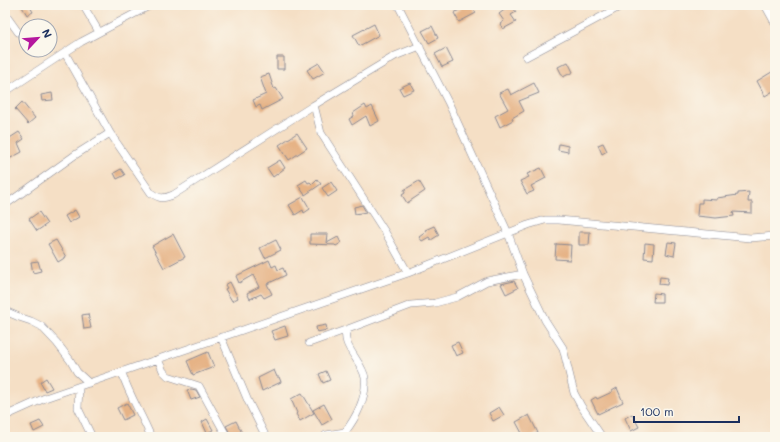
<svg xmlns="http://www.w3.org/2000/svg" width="780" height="442" font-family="Mali,sans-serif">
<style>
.building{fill:#e6b386}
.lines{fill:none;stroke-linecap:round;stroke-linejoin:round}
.street-casing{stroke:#888792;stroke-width:8}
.street{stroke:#fff;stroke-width:7}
</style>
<rect width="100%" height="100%" fill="#fbf7ec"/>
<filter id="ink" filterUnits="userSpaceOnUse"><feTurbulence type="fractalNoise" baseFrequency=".025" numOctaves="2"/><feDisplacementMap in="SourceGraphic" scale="8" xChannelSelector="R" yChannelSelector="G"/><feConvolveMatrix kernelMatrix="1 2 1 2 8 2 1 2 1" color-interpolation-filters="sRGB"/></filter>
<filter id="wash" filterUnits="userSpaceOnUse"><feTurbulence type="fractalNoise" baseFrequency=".012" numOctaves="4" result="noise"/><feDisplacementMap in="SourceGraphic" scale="16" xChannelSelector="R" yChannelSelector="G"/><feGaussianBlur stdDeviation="0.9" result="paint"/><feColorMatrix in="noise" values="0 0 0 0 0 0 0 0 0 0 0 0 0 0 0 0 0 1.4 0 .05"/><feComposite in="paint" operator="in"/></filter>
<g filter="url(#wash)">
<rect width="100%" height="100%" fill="#f5dfc5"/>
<g id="blocks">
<!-- building -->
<path class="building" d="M21,5h8l4,7 -6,3z
M459,5h12l5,8 -17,9 -5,-9 7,-4z
M511,5l5,7 -5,3 5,7 -13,7 -3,-5 4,-3 -5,-7z
M374,24l5,11 -20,11 -6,-11z
M432,26l6,12 -9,5 -7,-12z
M446,48l7,14 -11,5 -7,-13z
M277,57h7v12h-7z
M568,62l5,10 -10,5 -5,-10z
M319,63l6,9 -12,7 -6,-9z
M775,70v20l-10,6 -8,-15z
M269,74l5,15 2,-1 7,11 -21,11 -2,-5 -4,2 -3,-7 13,-6 -6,-17z
M410,83l4,7 -11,5 -4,-7z
M534,83l5,10 -20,8 5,10 -12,7 1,2 -13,7 -5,-11 13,-7 -9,-16 9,-4 3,6z
M52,93l1,7 -11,1 -1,-6z
M22,102l13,16 -7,6 -13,-15z
M365,105l2,4 5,-3 7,15 -9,5 -4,-10 -14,9 -3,-6 5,-3 -1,-3z
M19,132l5,7 -6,4 4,9 -15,8 -2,-4v-15z
M297,133l10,15 -18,12 -10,-15z
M603,143l4,8 -5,3 -4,-9z
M559,144l9,2v6l-10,-2z
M280,160l5,8 -12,9 -6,-9z
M541,168l5,10 -15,8 3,5 -7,3 -7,-13 9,-4 -2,-3z
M121,169l4,6 -8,4 -3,-6z
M317,179l4,5 -16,11 -7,-10 8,-5 2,3 2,-1 2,2z
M419,181l6,10 -18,12 -5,-8 3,-2 -1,-3z
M331,182l6,9 -9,6 -6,-9z
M749,192l-1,10h4v11l-19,-1 1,4 -18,2 -19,-2 1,-13h4v-4l15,1v-2l21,-3v-2z
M303,197l7,12 -6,4 -1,-3 -8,5 -6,-10z
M362,205l4,7 -11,2 -1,-7z
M75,210l4,7 -10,6 -4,-7z
M39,212l8,12 -10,7 -8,-12z
M434,226l5,9 -8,5 -2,-3 -7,4 -3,-4 7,-5 -1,-2z
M579,232h11l-1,13h-10z
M173,234l12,23 -21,11 -12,-22z
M310,234h18l-1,9 11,-6 3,6 -5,3 -1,-1 -25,-1z
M56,240l10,17 -8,5 -10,-18z
M276,240l5,10 -16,8 -5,-10z
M668,242l8,1 -2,13 -8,-2z
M645,243l9,1 -1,15 -9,-1z
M556,244l15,1 -1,15 -15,-1z
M269,260l3,7 4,-2 2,5 5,-2 3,7 -19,9 5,10 -8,4 -3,-4 -11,5 -3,-6 12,-6 -6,-12 -14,8 -3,-7z
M38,261l3,10 -8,2 -2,-11z
M660,277l8,1 -1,7 -8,-1z
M514,281l4,7 -12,6 -5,-10z
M230,282l8,16 -6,3 -7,-12 2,-1 -2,-3z
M654,293l8,1v8h-9z
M88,314l3,14 -7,1 -2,-14z
M326,325l1,5 -10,2 -1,-5z
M285,326l3,10 -13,4 -4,-9z
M458,342l5,11 -7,3 -5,-11z
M208,352l6,15 -21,8 -6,-14z
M274,370l3,7h2l2,5 -19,9 -4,-13z
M326,371l4,9 -7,3 -4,-9z
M46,378l6,10 -7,3 -5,-9z
M617,388l6,14 -25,12 -7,-14 5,-3 1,2 15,-7v-1z
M191,389l5,1 4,7 -9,3 -4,-10z
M302,393l12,20 -14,8 -4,-7 1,-1 -6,-14z
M127,403l6,12 -10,5 -6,-12z
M324,404l8,15 -10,6 -9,-15z
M499,407l5,8 -11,6 -4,-8z
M632,414l7,13 -8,4 -6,-13z
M529,415l9,18 -9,4h-5l-8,-15z
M207,419l6,11 -6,3 -5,-11z
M40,421l4,6 -10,5 -3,-7z
M236,421l6,12 -10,4 -6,-11z"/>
</g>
</g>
<g filter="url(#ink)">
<use href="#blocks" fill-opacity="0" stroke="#888792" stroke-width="1"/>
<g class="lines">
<defs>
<path id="street" d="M83,5l16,27
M398,5l51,99 59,129 15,41 22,46 18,28 11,45 7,13 21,31
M765,5l10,18
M5,14l13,18
M65,53l45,80 41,60c9,6 12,6 22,2l141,-90 81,-49 25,-10
M526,57l97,-52
M5,92l76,-50 70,-37
M314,105l7,28 64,99 23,41
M5,205l70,-50 35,-22
M5,311l14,6 12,4 10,5 16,17 13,17 7,12 12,11
M221,337l27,64 18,36
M309,343l39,-14
M158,359l5,12 5,5 31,10 28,51
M122,373c7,22 20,42 29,64
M79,387l-1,21 14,29
M5,416l40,-18 363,-125 120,-48 17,-5h14l191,18 25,-2
M326,435l19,-3c11,-14 22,-35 20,-54 -2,-16 -27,-35 -17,-49l63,-24 24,-2 22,-6 30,-16 36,-7"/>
</defs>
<!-- street casing -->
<use href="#street" class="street-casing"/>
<!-- street -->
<use href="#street" class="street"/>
</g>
</g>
<!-- margin -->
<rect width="780" height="442" fill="none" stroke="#fbf7ec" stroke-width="20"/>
<!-- north arrow -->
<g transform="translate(38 38) rotate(64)"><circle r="19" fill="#fbf7ec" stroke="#a1a7b3"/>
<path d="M0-3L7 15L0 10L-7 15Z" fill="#b5179e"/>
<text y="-6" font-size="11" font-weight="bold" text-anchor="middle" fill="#1b2f5e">N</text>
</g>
<!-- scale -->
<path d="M634 416v6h105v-6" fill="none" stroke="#1b2f5e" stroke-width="2"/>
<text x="640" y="416" font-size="12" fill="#1b2f5e" stroke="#fbf7ec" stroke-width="3" paint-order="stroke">100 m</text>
</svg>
